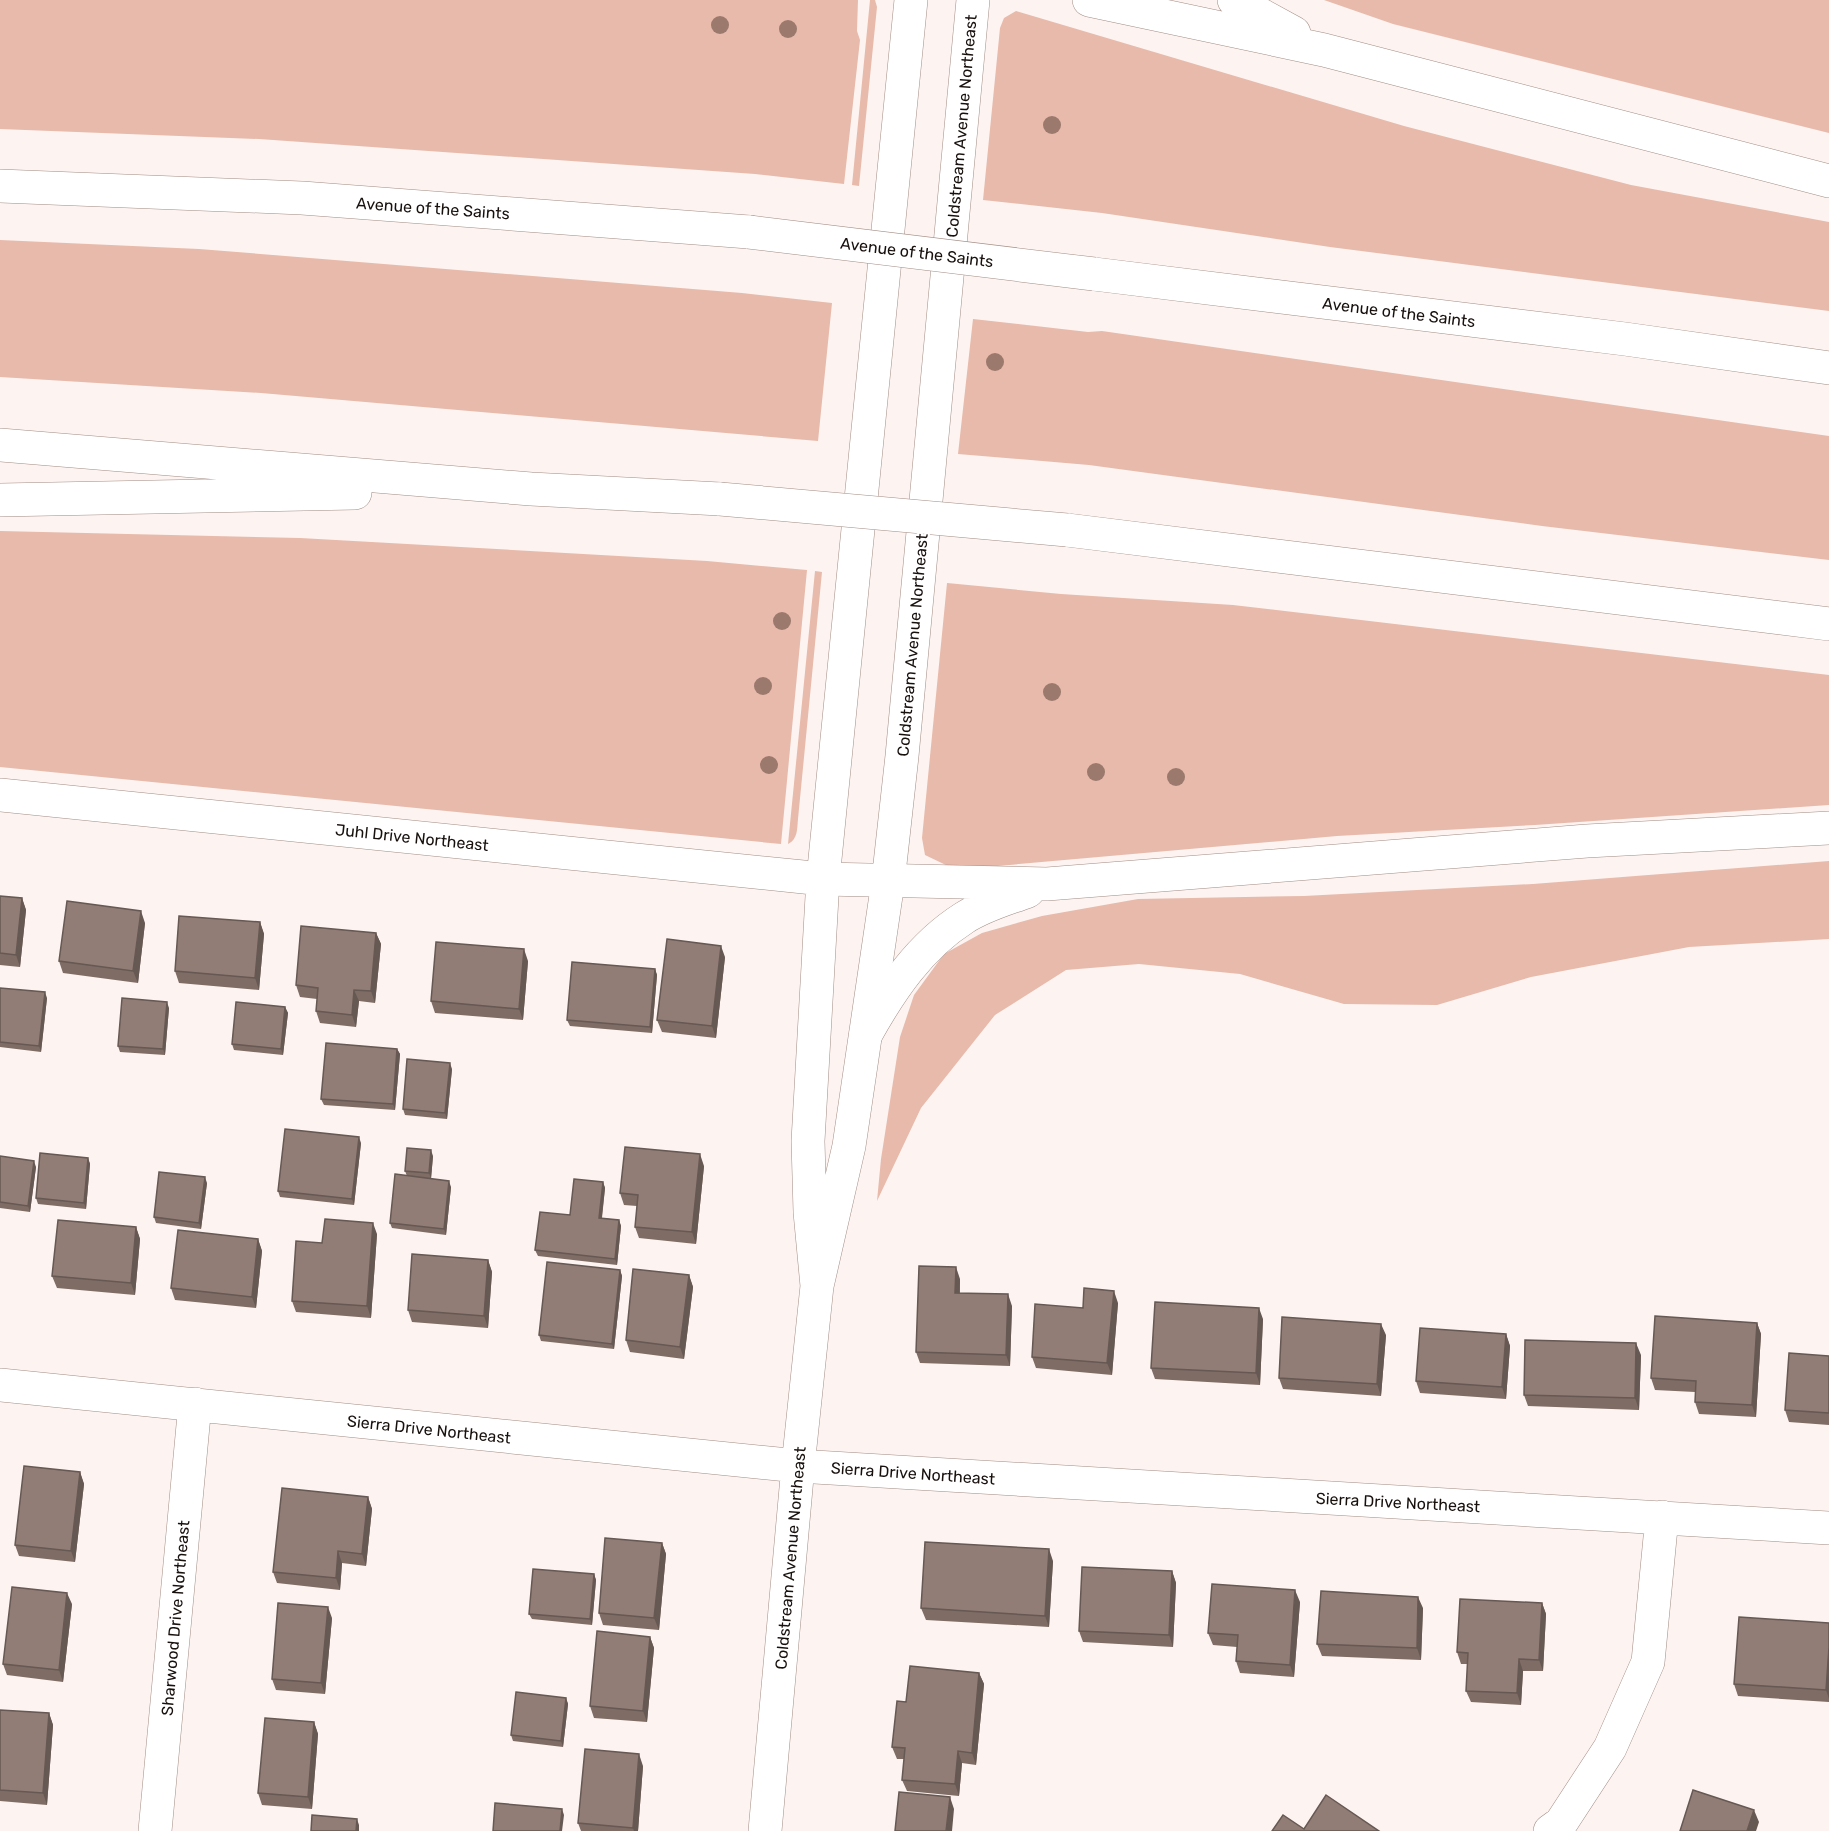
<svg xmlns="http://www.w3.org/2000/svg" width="1829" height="1831" font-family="Rubik,sans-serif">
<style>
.green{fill:#e7baab}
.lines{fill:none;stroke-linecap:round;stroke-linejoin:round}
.minor-casing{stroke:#a38d85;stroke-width:34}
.major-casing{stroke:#a38d85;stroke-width:34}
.highway-casing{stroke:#a38d85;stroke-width:34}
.minor{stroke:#fff;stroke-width:33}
.major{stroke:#fff;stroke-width:33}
.highway{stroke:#fff;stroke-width:33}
.highway-bridge-casing{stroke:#a38d85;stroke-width:34;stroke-linecap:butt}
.highway-bridge{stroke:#fff;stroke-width:33}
.tree{fill:#9b796d}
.wall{fill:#7e6c65}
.shaded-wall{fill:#665853}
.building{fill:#927d76;stroke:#665853;stroke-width:1.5}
.labels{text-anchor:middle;stroke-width:4.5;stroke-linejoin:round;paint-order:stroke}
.street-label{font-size:16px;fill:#17100d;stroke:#fff}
</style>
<rect width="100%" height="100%" fill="#fdf3f0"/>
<!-- green -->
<path class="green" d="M0,0h858l-1,31 3,9 -16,144 -89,-10 -496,-35 -259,-10z
M870,0h5l2,7 -18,179 -7,-1z
M1324,0h505v133l-436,-109z
M1016,11l388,115 227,59 198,37v89l-499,-64 -228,-34 -119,-13 17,-172 4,-10z
M0,240l199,9 543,44 90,10 -14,138 -557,-48 -261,-16z
M973,319l115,13 14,-1 727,105v124l-287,-34 -453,-61 -131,-11z
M0,531l300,7 407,23 100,9 -26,274 -781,-77z
M815,571l7,1 -24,247c-1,10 0,20 -10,25z
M947,583l114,11 172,11 596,70v130l-294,20 -198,11 -351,31 -38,-1 -23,-11 -3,-17z
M1829,861v78l-140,8 -158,30 -94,28 -93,-1 -104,-30 -101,-10 -73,6 -71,45 -74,93 -44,93 4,-42 19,-122 14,-42 30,-41 38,-21 60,-17 96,-17 166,-3 229,-12z"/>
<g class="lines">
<defs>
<path id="minor" d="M0,795l823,84 -15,262 2,71 7,74
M0,1385l798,81 1031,62
M155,1831l40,-427
M765,1831l33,-365 19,-180 32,-140 39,-264
M1550,1831l11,-8 49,-75 38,-86 14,-145"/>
<path id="major" d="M823,879l88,-879
M888,882l14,-126 71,-756"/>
<path id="highway" d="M1089,0l235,50 505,131
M1234,0l60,33
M0,186l302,12 447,34
M1094,274l531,65 204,29
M0,445l531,44 189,10
M0,500l355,-7
M1067,530l762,94
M823,879l224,5 540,-43 242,-13
M866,1034c25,-45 54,-88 98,-116 20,-13 43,-19 64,-27"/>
</defs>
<!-- minor casing -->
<use href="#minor" class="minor-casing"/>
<!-- major casing -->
<use href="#major" class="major-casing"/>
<!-- highway casing -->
<use href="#highway" class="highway-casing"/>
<!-- minor -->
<use href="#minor" class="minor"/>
<!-- major -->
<use href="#major" class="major"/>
<!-- highway -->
<use href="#highway" class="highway"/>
<defs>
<path id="highway-bridge" d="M749,232l345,42
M720,499l347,31"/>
</defs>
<!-- highway-bridge casing -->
<use href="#highway-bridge" class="highway-bridge-casing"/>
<!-- highway-bridge -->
<use href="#highway-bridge" class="highway-bridge"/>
</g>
<!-- trees -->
<g class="tree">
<circle cx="720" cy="25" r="9"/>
<circle cx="788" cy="29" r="9"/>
<circle cx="1052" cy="125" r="9"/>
<circle cx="995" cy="362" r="9"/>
<circle cx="782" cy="621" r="9"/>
<circle cx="763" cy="686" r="9"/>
<circle cx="1052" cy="692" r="9"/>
<circle cx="769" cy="765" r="9"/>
<circle cx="1096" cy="772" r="9"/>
<circle cx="1176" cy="777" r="9"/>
</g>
<!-- wall -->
<path class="wall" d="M0,896l22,2 4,12 -6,57 -20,-2z
M260,922l4,12 -5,56 -80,-7 -4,-12z
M145,923l-7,60 -75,-10 -4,-12z
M376,933l5,11 -6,59 -16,-2 -3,26 -36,-4 -4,-12 1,-12 -17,-2 -4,-12z
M725,957l-9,81 -54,-6 -5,-12z
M528,961l-5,59 -88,-7 -4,-12z
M655,969l2,6 -5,58 -82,-7 -3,-6z
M0,988l47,10 -6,54 -41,-5z
M285,1007l3,6 -5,42 -49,-5 -2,-6z
M169,1008l-4,47 -45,-3 -2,-6z
M397,1049l3,5 -5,56 -71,-5 -3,-6z
M452,1069l-5,50 -42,-4 -2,-6z
M361,1143l-7,62 -74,-8 -2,-6z
M0,1156l36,11 -6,45 -30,-4z
M433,1156l-2,22 20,9 -5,48 -54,-7 -2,-5 17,-47 -2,-5z
M88,1158l2,6 -4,45 -48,-5 -2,-6z
M704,1166l-8,78 -57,-6 -4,-11 2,-21 -13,-1 -4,-12z
M603,1182l2,6 -3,30 17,2 2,6 -4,39 -79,-9 -3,-6z
M207,1183l-6,46 -45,-6 -2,-6z
M136,1227l4,12 -5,56 -78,-7 -5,-12z
M377,1234l-6,84 -75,-6 -4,-11 30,-58z
M258,1239l4,12 -6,57 -81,-8 -4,-12z
M488,1260l4,12 -4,56 -76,-6 -4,-12z
M620,1270l2,6 -8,73 -73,-8 -2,-6z
M689,1275l4,12 -9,72 -54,-7 -4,-12z
M960,1279v14l52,13 -2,60 -90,-3 -4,-11z
M1118,1303l-6,72 -76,-7 -4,-11 51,-49z
M1263,1319l-3,66 -105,-6 -4,-11z
M1757,1323l4,11 -5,83 -57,-3 -4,-12v-10l-40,-2 -4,-12z
M1506,1334l4,12 -4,53 -86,-6 -4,-12z
M1386,1335l-5,61 -98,-7 -4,-11z
M1641,1355l-2,55 -111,-4 -4,-11z
M1829,1356v69l-40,-3 -4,-12z
M80,1472l4,12 -9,78 -56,-6 -4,-11z
M368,1497l4,12 -6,57 -24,-3 -2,27 -63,-7 -4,-11z
M662,1543l4,11 -7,76 -56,-5 -4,-12z
M1053,1561l-4,66 -123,-7 -5,-12z
M1172,1571l4,12 -3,64 -90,-5 -4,-11z
M594,1574l2,6 -4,45 -60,-6 -3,-5z
M1300,1602l-6,75 -54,-4 -4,-12 1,-14 -24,-2 -5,-12z
M1542,1603l4,11 -3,57h-20l-2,34 -50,-3 -5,-11 2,-27h-7l-4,-12z
M72,1604l-9,78 -56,-7 -4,-11z
M1423,1608l-2,52 -99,-4 -5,-12z
M332,1618l-7,76 -49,-4 -4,-11z
M1829,1623v79l-91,-6 -4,-12z
M650,1637l4,11 -7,74 -53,-4 -4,-12z
M979,1673l5,11 -8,81 -14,-2 -3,33 -52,-5 -5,-11 2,-21h-7l-5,-12 14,-45z
M566,1698l2,6 -5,43 -50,-6 -2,-6z
M0,1710l49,3 4,12 -6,80 -47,-4z
M314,1722l4,12 -6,75 -50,-4 -4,-12z
M643,1766l-5,65h-57l-3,-8z"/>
<!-- shaded-wall -->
<path class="shaded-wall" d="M22,898l4,12 -6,57 -4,-12z
M141,911l4,12 -7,60 -5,-12z
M260,922l4,12 -5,56 -4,-12z
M376,933l5,11 -6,59 -4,-12z
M721,946l4,11 -9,81 -4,-12z
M524,949l4,12 -5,59 -4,-11z
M655,969l2,6 -5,58 -2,-6z
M354,990l5,11 -3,26 -4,-12z
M45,992l2,6 -6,54 -2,-6z
M167,1002l2,6 -4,47 -2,-6z
M285,1007l3,6 -5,42 -2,-6z
M397,1049l3,5 -5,56 -2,-6z
M450,1063l2,6 -5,50 -2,-6z
M359,1137l2,6 -7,62 -2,-6z
M431,1150l2,6 -2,23 -2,-6z
M700,1154l4,12 -8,78 -4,-12z
M88,1158l2,6 -4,45 -2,-6z
M34,1161l2,6 -6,45 -2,-6z
M205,1177l2,6 -6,46 -2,-6z
M449,1181l2,6 -5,48 -2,-6z
M603,1182l2,6 -4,36 -2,-6z
M619,1220l2,6 -4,39 -2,-6z
M373,1223l4,11 -6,84 -4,-12z
M136,1227l4,12 -5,56 -4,-12z
M258,1239l4,12 -6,57 -4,-11z
M488,1260l4,12 -4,56 -4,-12z
M956,1267l4,12 -1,26 -4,-12z
M620,1270l2,6 -8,73 -2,-5z
M689,1275l4,12 -9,72 -4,-12z
M1114,1291l4,12 -6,72 -5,-12z
M1008,1294l4,12 -2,60 -4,-11z
M1259,1308l4,11 -3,66 -4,-12z
M1757,1323l4,11 -5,83 -4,-12z
M1381,1324l5,11 -5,61 -4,-12z
M1506,1334l4,12 -4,53 -4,-12z
M1636,1343l5,12 -2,55 -4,-12z
M80,1472l4,12 -9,78 -4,-11z
M368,1497l4,12 -6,57 -4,-12z
M662,1543l4,11 -7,76 -5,-12z
M1049,1549l4,12 -4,66 -4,-11z
M338,1551l4,12 -2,27 -4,-12z
M1172,1571l4,12 -3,64 -4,-12z
M594,1574l2,6 -4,45 -2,-6z
M1295,1590l5,12 -6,75 -4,-12z
M67,1593l5,11 -9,78 -4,-12z
M1418,1597l5,11 -2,52 -4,-12z
M1542,1603l4,11 -3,57 -4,-11z
M328,1607l4,11 -7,76 -4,-11z
M650,1637l4,11 -7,74 -4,-11z
M1829,1647v52l-3,-9z
M1519,1659l4,12 -2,34 -4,-12z
M979,1673l5,11 -8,81 -4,-12z
M566,1698l2,6 -5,43 -2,-6z
M49,1713l4,12 -6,80 -4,-12z
M314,1722l4,12 -6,75 -4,-12z
M958,1751l4,12 -3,33 -4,-12z
M639,1754l4,12 -5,65h-4l-1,-3z
M950,1797l4,12 -2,22h-6z
M562,1809l2,6 -2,16h-2z
M1754,1810l5,12 -3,9h-9z
M357,1819l2,6v6h-3z"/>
<!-- building -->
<path class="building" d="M0,896l22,2 -6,57 -16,-2z
M67,901l74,10 -8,60 -74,-10z
M179,916l81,6 -5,56 -80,-7z
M301,926l75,7 -5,58 -17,-1 -2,25 -36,-4 2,-23 -22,-3z
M667,939l54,7 -9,80 -55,-6z
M436,942l88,7 -5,60 -88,-8z
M572,962l83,7 -5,58 -83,-7z
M0,988l45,4 -6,54 -39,-4z
M122,998l45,4 -4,47 -45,-3z
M236,1002l49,5 -4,42 -49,-5z
M326,1043l71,6 -4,55 -72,-5z
M407,1059l43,4 -5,50 -42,-4z
M285,1129l74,8 -7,62 -74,-8z
M625,1147l75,7 -8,78 -57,-5 3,-32 -18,-2z
M407,1148l24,2 -2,23 -24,-2z
M40,1153l48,5 -4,45 -48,-5z
M0,1156l34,5 -6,45 -28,-4z
M159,1172l46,5 -6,46 -45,-6z
M395,1174l54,7 -5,48 -54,-6z
M574,1179l29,3 -4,36 20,2 -4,39 -80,-9 5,-38 30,3z
M325,1219l48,4 -6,83 -75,-5 4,-60 26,2z
M58,1220l78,7 -5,56 -79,-7z
M178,1230l80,9 -6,58 -81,-9z
M412,1254l76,6 -4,56 -76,-6z
M547,1262l73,8 -8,74 -73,-9z
M919,1266l37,1 -1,26 53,1 -2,61 -90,-3z
M633,1269l56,6 -9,72 -54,-7z
M1084,1288l30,3 -7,72 -75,-6 3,-53 48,4z
M1155,1302l104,6 -3,65 -105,-5z
M1655,1316l102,7 -5,82 -57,-3 1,-21 -45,-3z
M1282,1317l99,7 -4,60 -98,-6z
M1420,1328l86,6 -4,53 -86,-6z
M1525,1340l111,3 -1,55 -111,-3z
M1789,1353l40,3v57l-44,-3z
M24,1466l56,6 -9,79 -56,-6z
M282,1488l86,9 -6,57 -24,-3 -2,27 -63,-6z
M605,1538l57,5 -8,75 -55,-5z
M925,1542l124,7 -4,67 -124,-8z
M1082,1567l90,4 -3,64 -90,-4z
M533,1569l61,5 -4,45 -61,-5z
M1212,1584l83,6 -5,75 -54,-4 2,-26 -30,-2z
M12,1587l55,6 -8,77 -56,-6z
M1321,1591l97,6 -1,51 -100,-4z
M1460,1599l82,4 -3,57 -20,-1 -2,34 -51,-2 2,-38 -11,-1z
M278,1603l50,4 -7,76 -49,-4z
M1739,1617l90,6v24l-3,43 -92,-6z
M597,1631l53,6 -7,74 -53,-5z
M910,1666l69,7 -7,80 -14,-2 -3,33 -53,-4 3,-32 -13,-1 5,-46 9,1z
M516,1692l50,6 -5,43 -50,-6z
M0,1710l49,3 -6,80 -43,-3z
M265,1718l49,4 -6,75 -50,-4z
M585,1749l54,5 -6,74 -55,-5z
M1693,1790l61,20 -7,21h-67z
M899,1792l51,5 -4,34h-51z
M1326,1795l53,36h-107l11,-16 21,14z
M495,1803l67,6 -2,22h-67z
M312,1815l45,4 -1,12h-45z"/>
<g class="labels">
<!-- street labels -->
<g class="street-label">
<text transform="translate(961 126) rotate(-85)" y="6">Coldstream Avenue Northeast</text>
<text transform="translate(433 208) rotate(4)" y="6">Avenue of the Saints</text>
<text transform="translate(917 252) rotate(7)" y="6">Avenue of the Saints</text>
<text transform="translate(1399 312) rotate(7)" y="6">Avenue of the Saints</text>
<text transform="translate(912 645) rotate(-85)" y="6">Coldstream Avenue Northeast</text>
<text transform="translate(412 837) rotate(6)" y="6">Juhl Drive Northeast</text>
<text transform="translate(429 1429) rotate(6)" y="6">Sierra Drive Northeast</text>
<text transform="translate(913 1473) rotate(4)" y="6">Sierra Drive Northeast</text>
<text transform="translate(1398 1502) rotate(3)" y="6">Sierra Drive Northeast</text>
<text transform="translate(790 1558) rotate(-85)" y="6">Coldstream Avenue Northeast</text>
<text transform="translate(175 1618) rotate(-85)" y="6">Sharwood Drive Northeast</text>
</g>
</g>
</svg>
